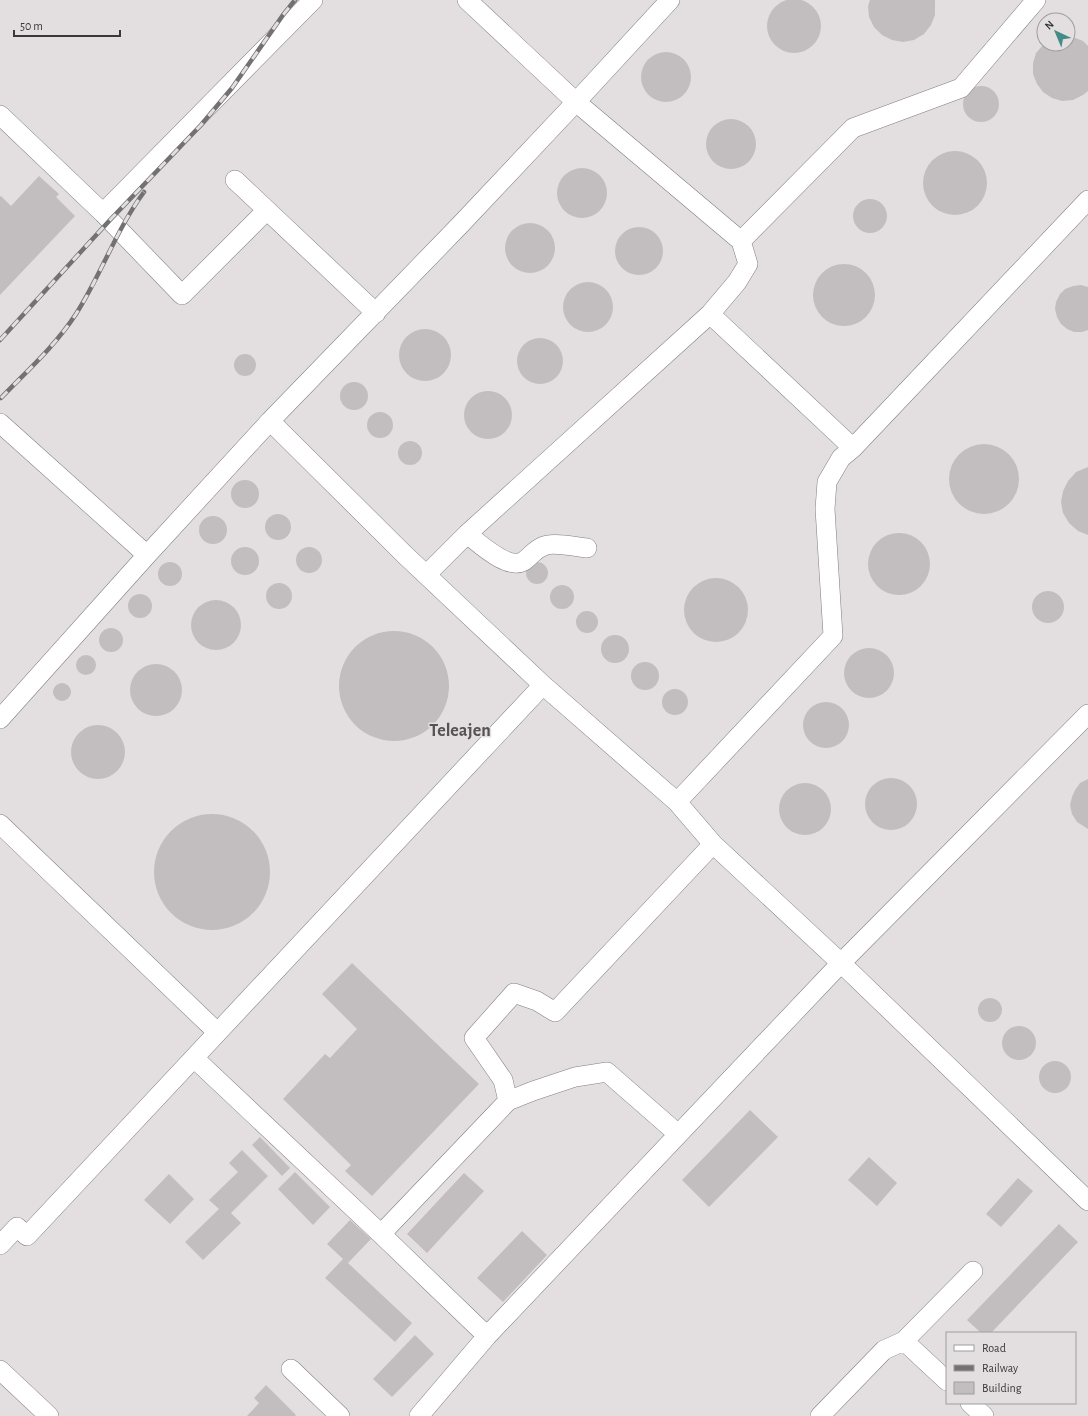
<svg xmlns="http://www.w3.org/2000/svg" width="1088" height="1416" font-family="'Alegreya Sans',sans-serif">
<style>
.building{fill:#c2bec0}
.lines{fill:none;stroke-linecap:round;stroke-linejoin:round}
.minor-casing{stroke:#827e80;stroke-width:20}
.minor{stroke:#fff;stroke-width:19}
.rail-casing{stroke:#737172;stroke-width:4.5}
.rail{stroke:#e3dfe1;stroke-width:3;stroke-dasharray:9;stroke-linecap:butt}
.labels{text-anchor:middle;stroke-width:3;stroke-linejoin:round;paint-order:stroke}
.district-label{font-size:18px;font-weight:bold;fill:#565355;stroke:#e3dfe1}
</style>
<rect width="100%" height="100%" fill="#e3dfe1"/>
<!-- building -->
<path class="building" d="M767 26a27 27 0 1 1 54 0a27 27 0 1 1-54 0Z
M870,0h65v15l-4,10 -7,9 -10,6 -11,2 -11,-2 -10,-5 -8,-8 -5,-10 -1,-11z
M1068,36l5,1 10,4 5,5v45l-5,4 -10,5 -11,1 -10,-3 -9,-6 -6,-8 -4,-10v-11l3,-10 7,-8 25,-1z
M641 77a25 25 0 1 1 50 0a25 25 0 1 1-50 0Z
M963 104a18 18 0 1 1 36 0a18 18 0 1 1-36 0Z
M706 144a25 25 0 1 1 50 0a25 25 0 1 1-50 0Z
M923 183a32 32 0 1 1 64 0a32 32 0 1 1-64 0Z
M557 193a25 25 0 1 1 50 0a25 25 0 1 1-50 0Z
M39,176l20,18 -3,3 19,19 -75,79v-98l1,-1 10,10z
M853 216a17 17 0 1 1 34 0a17 17 0 1 1-34 0Z
M505 248a25 25 0 1 1 50 0a25 25 0 1 1-50 0Z
M615 251a24 24 0 1 1 48 0a24 24 0 1 1-48 0Z
M813 295a31 31 0 1 1 62 0a31 31 0 1 1-62 0Z
M563 307a25 25 0 1 1 50 0a25 25 0 1 1-50 0Z
M1081,285l7,2v43l-6,2h-8l-7,-3 -6,-5 -4,-7 -2,-8 1,-7 4,-8 5,-5 8,-3z
M399 355a26 26 0 1 1 52 0a26 26 0 1 1-52 0Z
M517 361a23 23 0 1 1 46 0a23 23 0 1 1-46 0Z
M234 365a11 11 0 1 1 22 0a11 11 0 1 1-22 0Z
M340 396a14 14 0 1 1 28 0a14 14 0 1 1-28 0Z
M464 415a24 24 0 1 1 48 0a24 24 0 1 1-48 0Z
M367 425a13 13 0 1 1 26 0a13 13 0 1 1-26 0Z
M398 453a12 12 0 1 1 24 0a12 12 0 1 1-24 0Z
M949 479a35 35 0 1 1 70 0a35 35 0 1 1-70 0Z
M1088,467v68l-10,-4 -9,-8 -6,-10 -2,-11 2,-11 5,-10 8,-9z
M231 494a14 14 0 1 1 28 0a14 14 0 1 1-28 0Z
M265 527a13 13 0 1 1 26 0a13 13 0 1 1-26 0Z
M199 530a14 14 0 1 1 28 0a14 14 0 1 1-28 0Z
M868 564a31 31 0 1 1 62 0a31 31 0 1 1-62 0Z
M296 560a13 13 0 1 1 26 0a13 13 0 1 1-26 0Z
M231 561a14 14 0 1 1 28 0a14 14 0 1 1-28 0Z
M158 574a12 12 0 1 1 24 0a12 12 0 1 1-24 0Z
M526 573a11 11 0 1 1 22 0a11 11 0 1 1-22 0Z
M684 610a32 32 0 1 1 64 0a32 32 0 1 1-64 0Z
M266 596a13 13 0 1 1 26 0a13 13 0 1 1-26 0Z
M550 597a12 12 0 1 1 24 0a12 12 0 1 1-24 0Z
M1032 607a16 16 0 1 1 32 0a16 16 0 1 1-32 0Z
M128 606a12 12 0 1 1 24 0a12 12 0 1 1-24 0Z
M191 625a25 25 0 1 1 50 0a25 25 0 1 1-50 0Z
M576 622a11 11 0 1 1 22 0a11 11 0 1 1-22 0Z
M99 640a12 12 0 1 1 24 0a12 12 0 1 1-24 0Z
M339 686a55 55 0 1 1 110 0a55 55 0 1 1-110 0Z
M601 649a14 14 0 1 1 28 0a14 14 0 1 1-28 0Z
M844 673a25 25 0 1 1 50 0a25 25 0 1 1-50 0Z
M76 665a10 10 0 1 1 20 0a10 10 0 1 1-20 0Z
M631 676a14 14 0 1 1 28 0a14 14 0 1 1-28 0Z
M130 690a26 26 0 1 1 52 0a26 26 0 1 1-52 0Z
M53 692a9 9 0 1 1 18 0a9 9 0 1 1-18 0Z
M662 702a13 13 0 1 1 26 0a13 13 0 1 1-26 0Z
M803 725a23 23 0 1 1 46 0a23 23 0 1 1-46 0Z
M71 752a27 27 0 1 1 54 0a27 27 0 1 1-54 0Z
M865 804a26 26 0 1 1 52 0a26 26 0 1 1-52 0Z
M1088,779v50l-11,-7 -5,-8 -2,-9 2,-8 3,-7 5,-7z
M779 809a26 26 0 1 1 52 0a26 26 0 1 1-52 0Z
M154 872a58 58 0 1 1 116 0a58 58 0 1 1-116 0Z
M352,963l127,121 -107,112 -27,-25 6,-6 -68,-66 42,-45 5,4 27,-29 -35,-35z
M978 1010a12 12 0 1 1 24 0a12 12 0 1 1-24 0Z
M1002 1043a17 17 0 1 1 34 0a17 17 0 1 1-34 0Z
M1039 1077a16 16 0 1 1 32 0a16 16 0 1 1-32 0Z
M750,1110l28,27 -69,70 -27,-27z
M260,1137l30,31 -8,8 -30,-31z
M242,1150l26,26 -37,37 10,10 -38,37 -18,-18 34,-33 -10,-9 29,-28 -9,-9z
M869,1157l28,26 -20,23 -29,-26z
M295,1172l35,35 -17,18 -35,-36z
M464,1173l20,18 -57,62 -20,-19z
M169,1174l25,25 -24,25 -26,-24z
M1018,1178l15,13 -32,36 -15,-13z
M350,1220l21,19 -23,24 64,60 -17,19 -70,-64 18,-19 -16,-15z
M1059,1224l19,18 -87,91h-10l-14,-13z
M522,1231l25,24 -44,47 -26,-24z
M415,1335l19,19 -42,43 -19,-18z
M266,1385l30,30 -1,1h-48l12,-13 -5,-5z"/>
<g class="lines">
<defs>
<path id="minor" d="M0,115l103,98 79,82 85,-85
M235,180l141,133
M103,213l210,-213
M741,241l112,-113 108,-40 75,-88
M710,314l143,134
M270,421l135,134 138,130 134,117 36,42 128,119 247,238
M0,423l147,132
M467,534c12,9 41,37 57,27 7,-5 11,-12 20,-15 8,-4 34,1 43,2
M426,575l41,-41 243,-220 27,-32 11,-18 -7,-23 -165,-139 -109,-102
M0,719l147,-164 123,-134 191,-197 115,-122 94,-102
M677,802l156,-166 -8,-127 2,-27 14,-24 12,-10 235,-248
M0,824l217,208
M194,1058l187,176 106,102
M508,1101l-5,-21 -29,-42 40,-45 23,8 18,11 158,-168
M381,1234l127,-133 25,-10 42,-14 32,-5 71,62
M0,1245l17,-18 10,9 516,-551
M904,1341l43,40
M291,1369l49,47
M0,1370l49,46
M970,1403l14,13
M419,1416l68,-80 354,-373 247,-249
M820,1416l64,-66 20,-9 69,-70"/>
</defs>
<!-- minor casing -->
<use href="#minor" class="minor-casing"/>
<!-- minor -->
<use href="#minor" class="minor"/>
<defs>
<path id="rail" d="M0,340l110,-120 91,-95 31,-37 51,-73 12,-15
M1,398c26,-27 54,-52 75,-84 25,-39 40,-84 68,-122"/>
</defs>
<!-- rail casing -->
<use href="#rail" class="rail-casing"/>
<!-- rail -->
<use href="#rail" class="rail"/>
</g>
<g class="labels">
<!-- district labels -->
<g class="district-label">
<text x="460" y="736">Teleajen</text>
</g>
</g>
<!-- legend -->
<rect x="946" y="1332" width="130" height="72" fill="#e3dfe1" stroke="#9f9d9e"/>
<rect x="954" y="1345" width="20" height="6" fill="#ffffff" stroke="#9f9d9e"/>
<text x="982" y="1352" font-size="12" fill="#3a3939">Road</text>
<rect x="954" y="1365" width="20" height="6" fill="#737172" stroke="#9f9d9e"/>
<text x="982" y="1372" font-size="12" fill="#3a3939">Railway</text>
<rect x="954" y="1382" width="20" height="12" fill="#c2bec0" stroke="#9f9d9e"/>
<text x="982" y="1392" font-size="12" fill="#3a3939">Building</text>
<!-- north arrow -->
<g transform="translate(1056 32) rotate(316)"><circle r="19" fill="#e3dfe1" stroke="#9f9d9e"/>
<path d="M0-3L7 15L0 10L-7 15Z" fill="#448b87"/>
<text y="-6" font-size="11" font-weight="bold" text-anchor="middle" fill="#3a3939">N</text>
</g>
<!-- scale -->
<path d="M14 30v6h106v-6" fill="none" stroke="#3a3939" stroke-width="2"/>
<text x="20" y="30" font-size="12" fill="#3a3939" stroke="#e3dfe1" stroke-width="3" paint-order="stroke">50 m</text>
</svg>
